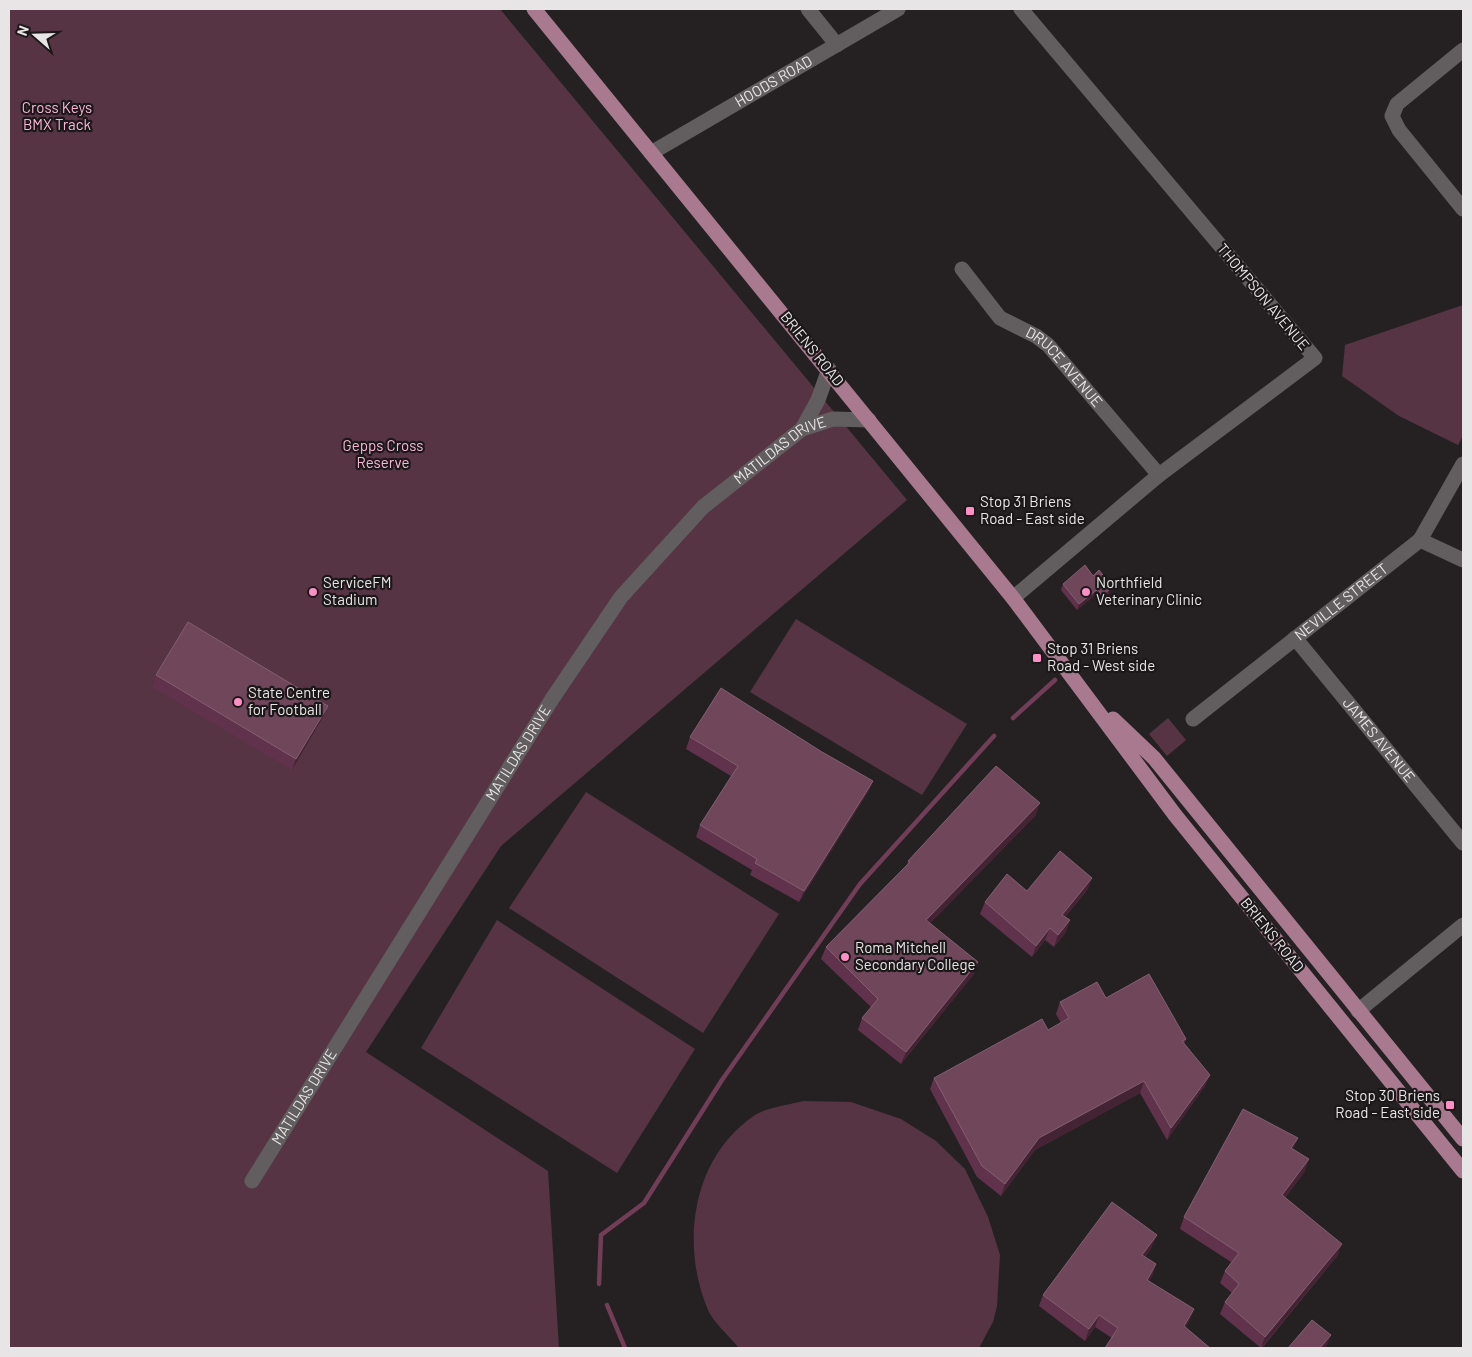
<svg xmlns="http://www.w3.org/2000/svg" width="1472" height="1357" font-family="Barlow,sans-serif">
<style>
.green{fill:#563444}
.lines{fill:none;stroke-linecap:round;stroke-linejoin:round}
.stream{stroke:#723d57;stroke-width:4.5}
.minor{stroke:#625e60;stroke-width:15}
.major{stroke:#a97a8f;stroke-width:15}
.wall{fill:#61324b}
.shaded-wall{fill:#432334}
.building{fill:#70465b;stroke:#825f71}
.poi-dot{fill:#fc8fc3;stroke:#1c181a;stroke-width:2}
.labels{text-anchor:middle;stroke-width:4.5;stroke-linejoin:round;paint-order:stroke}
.street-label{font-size:15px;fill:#e8e5e6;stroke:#1c181a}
.park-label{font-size:15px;fill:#fbb6d5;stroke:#1c181a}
.poi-label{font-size:15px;fill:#e8e5e6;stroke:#1c181a;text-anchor:start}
</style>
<rect width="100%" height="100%" fill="#252123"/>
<!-- green -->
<path class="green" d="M9,9h491l407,491 -406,346 -135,206 182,119 11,177h-550z
M1463,305v131l-5,9 -59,-29 -57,-40 3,-31z
M796,619l171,105 -45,71 -172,-103z
M1168,718l18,22 -19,16 -18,-22z
M586,792l193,122 -76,119 -194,-125z
M497,920l198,129 -78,124 -196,-125z
M803,1101l48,1 50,17 35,22 29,28 23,48 12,38 -3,51 -4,16 -14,26h-240c-9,-11 -25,-25 -31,-38 -28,-66 -16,-153 47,-195 13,-8 34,-10 48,-14z"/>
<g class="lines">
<!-- stream -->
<path class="stream" d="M1013,718l42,-38
M599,1284l2,-49 43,-32 78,-123 138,-196 134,-148
M607,1305l18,43"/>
<!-- minor -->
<g class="minor">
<path d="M808,9l29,36"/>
<path d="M1463,50l-66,54 -5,12 7,14 64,79"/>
<path id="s1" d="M651,153l247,-144"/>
<path id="s2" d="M962,269l38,49 36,18 12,9 111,130"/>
<path d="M802,429l16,-29 11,-31"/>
<path d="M1420,540l43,20"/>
<path d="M1013,598l146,-123 156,-117 -294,-349"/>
<path id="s3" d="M1295,638l168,205"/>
<path id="s4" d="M1193,719l227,-179 43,-76"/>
<path d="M1358,1011l105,-86"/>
<path id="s5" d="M252,1181l300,-482 69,-102 82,-90 99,-78 31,-10 36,1"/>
</g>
<!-- major -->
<path class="major" d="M534,9l479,589 162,217 288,356
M1113,719l41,39 309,381"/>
</g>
<!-- wall -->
<path class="wall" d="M1093,576l17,17 -10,9 -5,-7 -18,15 -16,-20 2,-6z
M156,675l172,31 -5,11 -31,53 -140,-83z
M690,737l132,15 51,29 -5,11 -69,110 -49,-27 2,-5 -56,-33 4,-12 31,-49 -45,-27z
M1036,815l-106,108 44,51 -73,90 -43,-34 4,-12 9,-11 -50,-48 5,-12 81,-82 1,-4z
M1088,889l-23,28 1,15 -12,15 -9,-7 -13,17 -52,-43 5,-12 42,-11z
M1106,998l80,41 -2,5 21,42 -38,54 -27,-47 -105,57 -34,46 -24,-19 -47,-88 4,-11 114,-48 13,-7 -5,-9 4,-12z
M1294,1149l11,22 -20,27 53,57 -76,93h-1l-41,-34 5,-12 7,-9 -12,-10 5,-12 6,-9 -51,-33 4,-12z
M1152,1247l-7,10 11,7 -4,12 -3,5 41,39 -78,18 -17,-11 -10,14 -46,-35 4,-11z"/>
<!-- shaded-wall -->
<path class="shaded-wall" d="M1112,587l-2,6 -10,9 2,-6z
M1098,589l-3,6 -18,15 2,-6z
M328,706l-5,11 -31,53 4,-11z
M873,781l-5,11 -69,110 5,-11z
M1040,803l-4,12 -114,117 4,-12z
M1092,878l-4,11 -31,37 5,-11z
M1070,920l-4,12 -12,15 4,-12z
M1050,928l-5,12 -13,17 4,-11z
M978,962l-4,12 -73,90 5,-12z
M1210,1075l-5,11 -38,54 4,-12z
M1144,1081l-4,12 -105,57 -34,46 4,-12 34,-46z
M1298,1138l-5,12 -2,-2z
M1309,1159l-4,12 -27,36 4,-12z
M1157,1235l-5,12 -14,20 4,-12z
M1342,1244l-4,11 -77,93 4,-11z
M1156,1264l-4,12 -9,16 4,-12z
M1194,1309l-4,11 -11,18 5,-12z
M1099,1315l-4,12 -10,14 4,-12z
M1331,1335l-5,13h-6z"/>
<!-- building -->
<path class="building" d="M1085,565l8,11 6,-6 13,17 -10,9 -4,-7 -19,15 -16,-20z
M188,622l140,84 -32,53 -140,-84z
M721,688l101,64 51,29 -69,110 -49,-28 2,-4 -57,-34 38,-59 -48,-29z
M996,766l44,37 -114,117 52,42 -72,90 -44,-34 16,-19 -52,-52 84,-85 -2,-1z
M1060,851l32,27 -30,37 8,5 -12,15 -8,-7 -14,18 -51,-44 22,-28 20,17z
M1149,974l37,65 -4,2 28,34 -39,53 -27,-47 -105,57 -34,46 -23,-18 -48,-88 108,-59 6,11 21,-12 -9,-16 37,-20 9,16z
M1243,1109l55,29 -7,10 18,11 -27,36 60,49 -77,93 -40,-35 14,-18 -14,-13 14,-18 -55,-36z
M1112,1202l45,33 -15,20 14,9 -9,16 47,29 -10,17 26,22h-105l13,-20 -19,-13 -10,14 -46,-34z
M1312,1320l19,15 -11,13h-32z"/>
<!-- markers -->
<g class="poi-dot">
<rect x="965" y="506" width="10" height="10" rx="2.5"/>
<circle cx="313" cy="592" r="5"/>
<circle cx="1086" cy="592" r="5"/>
<rect x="1032" y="653" width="10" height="10" rx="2.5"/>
<circle cx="238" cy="702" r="5"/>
<circle cx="845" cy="957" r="5"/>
<rect x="1445" y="1100" width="10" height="10" rx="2.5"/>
</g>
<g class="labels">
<!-- street labels -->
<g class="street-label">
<text dy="5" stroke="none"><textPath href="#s1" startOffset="142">HOODS ROAD</textPath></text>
<text transform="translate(1263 297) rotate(50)" y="5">THOMPSON AVENUE</text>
<text transform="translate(812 349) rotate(51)" y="5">BRIENS ROAD</text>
<text dy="5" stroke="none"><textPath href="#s2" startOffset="144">DRUCE AVENUE</textPath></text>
<text dy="5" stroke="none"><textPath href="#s5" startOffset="909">MATILDAS DRIVE</textPath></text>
<text dy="5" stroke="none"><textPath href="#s4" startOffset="189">NEVILLE STREET</textPath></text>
<text dy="5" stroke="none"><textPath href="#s3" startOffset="132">JAMES AVENUE</textPath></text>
<text dy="5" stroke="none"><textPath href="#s5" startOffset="504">MATILDAS DRIVE</textPath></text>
<text transform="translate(1272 935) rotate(51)" y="5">BRIENS ROAD</text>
<text dy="5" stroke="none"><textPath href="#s5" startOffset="99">MATILDAS DRIVE</textPath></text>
</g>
<!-- park labels -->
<g class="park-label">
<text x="57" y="113">Cross Keys<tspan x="57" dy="17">BMX Track</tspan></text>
<text x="383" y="451">Gepps Cross<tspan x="383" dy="17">Reserve</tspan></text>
</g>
<!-- poi labels -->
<g class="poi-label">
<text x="980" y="507">Stop 31 Briens<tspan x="980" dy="17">Road - East side</tspan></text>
<text x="323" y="588">ServiceFM<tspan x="323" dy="17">Stadium</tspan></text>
<text x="1096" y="588">Northfield<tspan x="1096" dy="17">Veterinary Clinic</tspan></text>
<text x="1047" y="654">Stop 31 Briens<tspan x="1047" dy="17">Road - West side</tspan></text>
<text x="248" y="698">State Centre<tspan x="248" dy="17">for Football</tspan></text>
<text x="855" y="953">Roma Mitchell<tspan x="855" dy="17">Secondary College</tspan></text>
<text x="1440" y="1101" text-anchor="end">Stop 30 Briens<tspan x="1440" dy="17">Road - East side</tspan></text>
</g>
</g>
<!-- border -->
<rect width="1472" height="1357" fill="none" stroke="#e8e5e6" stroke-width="20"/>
<!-- north arrow -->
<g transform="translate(35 35) rotate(290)" stroke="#1c181a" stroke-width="4" paint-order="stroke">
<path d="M0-4L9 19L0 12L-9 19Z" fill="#e8e5e6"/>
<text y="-8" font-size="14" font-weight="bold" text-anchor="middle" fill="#e8e5e6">N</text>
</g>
</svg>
